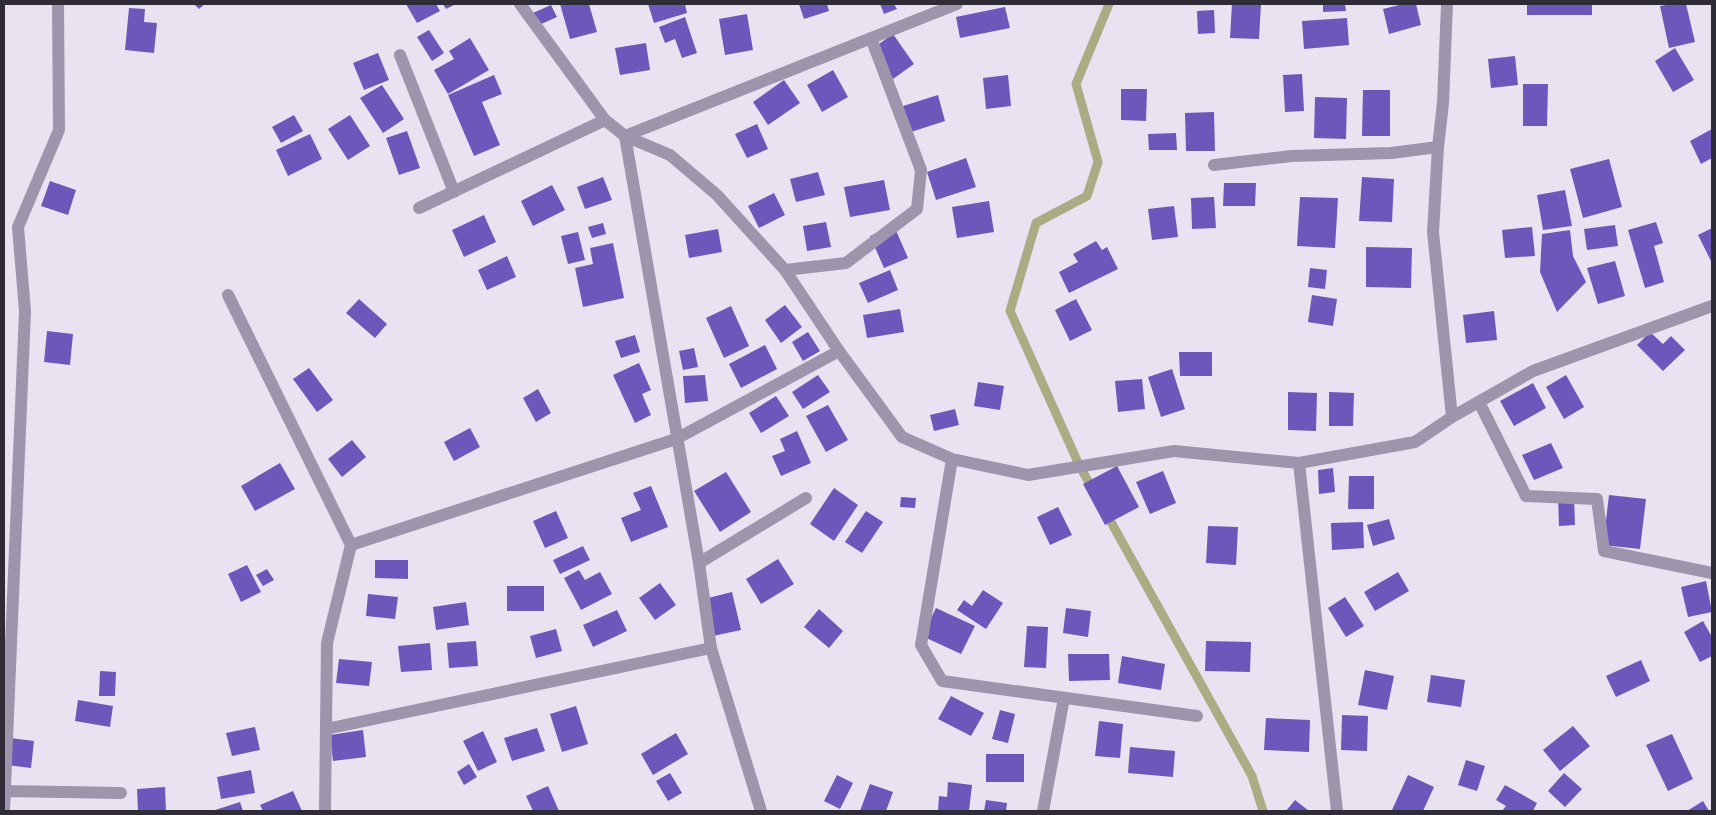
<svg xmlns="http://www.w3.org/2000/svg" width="1716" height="815" font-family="'Sofia Sans Condensed',sans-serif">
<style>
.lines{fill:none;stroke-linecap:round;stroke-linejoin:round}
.stream{stroke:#acac84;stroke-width:9}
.building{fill:#6b58ba}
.lane{stroke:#9e95ac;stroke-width:12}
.street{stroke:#9e95ac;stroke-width:12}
</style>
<rect width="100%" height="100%" fill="#eae2f1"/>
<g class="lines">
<!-- stream -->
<path class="stream" d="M1094,491l-14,-24 -70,-156 26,-88 51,-27 11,-34 -22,-78 33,-80
M1106,513l146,263 11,35"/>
</g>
<!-- building -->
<path class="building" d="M194,4h11l-6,5z
M406,4h30l4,7 -23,12z
M443,4h13l-10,5z
M560,4h29l8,28 -27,7z
M648,4h37l2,9 -33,10z
M799,4h28l2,7 -25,8z
M880,4h14l3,5 -13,5z
M1232,4h29l-2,35 -29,-1z
M1323,4h22l1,7 -23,1z
M1403,4h13l5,21 -32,9 -6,-25z
M1527,4h65v11h-65z
M1672,4h14l9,38 -26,6 -9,-42z
M551,5l6,12 -18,8 -6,-12z
M1005,7l5,21 -50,10 -4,-21z
M129,8l16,1 -1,13 13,1 -3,30 -29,-3z
M1214,10l1,23 -17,1 -1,-23z
M747,14l6,36 -28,5 -6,-36z
M685,17l12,36 -15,5 -7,-19 -10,4 -6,-16z
M1347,18l2,27 -45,4 -2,-28z
M429,30l15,23 -12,8 -15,-24z
M893,34l21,30 -21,15 -21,-30z
M470,38l19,32 -41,24 -14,-24 20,-11 -5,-8z
M646,43l4,27 -30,5 -5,-27z
M1675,48l19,32 -21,12 -18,-31z
M378,53l11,27 -25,10 -11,-27z
M1515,56l3,29 -27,3 -3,-29z
M833,70l15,27 -26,15 -15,-27z
M1302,74l2,37 -19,1 -2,-37z
M494,75l8,19 -20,8 18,43 -26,11 -26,-61z
M1008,75l3,31 -25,3 -3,-31z
M784,80l16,23 -32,22 -15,-23z
M1523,84h25l-1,42h-24z
M382,85l22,34 -21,14 -23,-35z
M1121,89h26l-1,32 -25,-1z
M1363,90h27v46h-28z
M938,95l7,26 -37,12 -8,-26z
M1315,97l32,1 -1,41 -32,-1z
M1214,112l1,39h-29l-1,-38z
M294,115l9,16 -22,12 -9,-16z
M350,115l20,31 -22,14 -20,-31z
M757,124l11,25 -21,9 -12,-24z
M1712,129v29l-11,6 -11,-23z
M407,131l13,37 -21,7 -13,-37z
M1176,133l1,17h-28l-1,-16z
M310,134l12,25 -34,17 -12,-26z
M966,158l10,29 -40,13 -9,-28z
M1609,159l13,48 -39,11 -13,-49z
M818,172l7,23 -29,7 -6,-23z
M603,177l9,23 -27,9 -8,-22z
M1362,177l32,2 -2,43 -33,-1z
M884,180l6,30 -40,7 -6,-30z
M50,181l26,9 -8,25 -27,-9z
M1224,183h32l-1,23h-32z
M552,185l13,25 -32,16 -12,-25z
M1565,190l7,36 -29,4 -6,-35z
M774,193l11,22 -26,13 -11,-22z
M1214,197l2,31 -24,1 -1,-31z
M1300,197l38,1 -3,50 -38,-2z
M989,201l5,31 -37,6 -5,-31z
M1174,206l4,31 -26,3 -4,-31z
M484,215l12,27 -32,15 -12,-27z
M826,222l5,25 -24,4 -4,-25z
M1656,222l7,21 -9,3 10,36 -19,6 -17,-58z
M603,223l3,11 -14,4 -4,-11z
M1615,225l3,21 -31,4 -3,-21z
M894,226l14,32 -24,10 -14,-32z
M1532,227l3,29 -30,2 -3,-28z
M1712,228v35l-14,-28z
M718,229l4,23 -33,6 -4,-23z
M1570,230l3,26 13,26 -29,30 -17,-40 2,-38z
M578,232l7,28 -17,4 -7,-28z
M1096,241l6,9 5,-3 11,22 -49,24 -10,-21 19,-10 -5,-8z
M613,243l11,55 -41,9 -8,-39 18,-4 -3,-16z
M1366,247l46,1 -1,40 -45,-1z
M507,256l9,21 -29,13 -9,-20z
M1615,261l10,35 -27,8 -11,-36z
M1310,268l17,2 -2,19 -17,-2z
M890,270l8,20 -30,13 -9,-20z
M1312,295l25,4 -4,27 -25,-4z
M359,299l28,25 -12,14 -29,-25z
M1076,299l16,31 -22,11 -15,-31z
M785,305l17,22 -21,16 -16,-23z
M731,306l18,40 -25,12 -18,-40z
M900,309l4,23 -37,6 -4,-23z
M1494,311l3,29 -31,3 -3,-28z
M47,331l26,3 -3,31 -26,-3z
M808,332l12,19 -17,10 -11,-19z
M1650,332l13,12 8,-8 14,14 -22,21 -26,-26z
M635,335l5,17 -19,6 -6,-17z
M765,345l12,24 -36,19 -12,-24z
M694,348l4,19 -15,3 -4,-19z
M1179,352h33v24h-32z
M639,363l12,27 -9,4 9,21 -16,8 -22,-48z
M309,368l24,32 -16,12 -24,-33z
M1172,369l13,40 -24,8 -13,-40z
M705,375l3,26 -23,2 -2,-27z
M818,375l12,17 -27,17 -11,-17z
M1566,375l18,32 -20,12 -18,-32z
M1142,379l3,30 -27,3 -3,-31z
M978,382l26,4 -4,24 -26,-4z
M1533,383l13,25 -32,18 -14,-25z
M538,389l13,24 -15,9 -13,-24z
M1288,392l29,1 -1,38 -28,-1z
M1329,392l25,1 -1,33h-24z
M776,396l13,20 -28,17 -12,-20z
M828,405l20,35 -22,12 -20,-36z
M955,409l4,16 -25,6 -4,-16z
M470,428l10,19 -26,14 -10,-19z
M797,431l14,32 -30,13 -9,-20 13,-5 -5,-12z
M352,440l14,17 -24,20 -14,-18z
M1551,443l12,25 -29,12 -12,-25z
M280,463l15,26 -40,22 -14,-25z
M1117,466l22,41 -34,18 -22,-41z
M1333,468l2,24 -16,2 -1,-24z
M1163,471l13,32 -26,11 -14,-32z
M726,472l25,40 -31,20 -26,-41z
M1349,476h25v33h-26z
M651,486l17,41 -37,15 -10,-24 20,-8 -8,-17z
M834,488l24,17 -24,36 -24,-17z
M1609,495l37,4 -6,50 -37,-4z
M1574,496l1,29 -16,1 -1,-29z
M901,497l15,1 -1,10 -15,-1z
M1058,507l14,28 -22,10 -13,-28z
M556,511l12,27 -23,10 -12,-27z
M866,511l17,11 -21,31 -17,-11z
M1389,519l6,20 -22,7 -6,-21z
M1363,522l1,26 -32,2 -1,-27z
M1208,526l30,1 -2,38 -30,-2z
M583,546l7,14 -30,14 -7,-14z
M778,559l16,25 -33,20 -15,-25z
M375,560h33v19l-33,-1z
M247,565l14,27 -20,10 -13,-28z
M267,569l7,11 -11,6 -7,-11z
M579,570l6,10 15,-8 12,22 -31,16 -17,-32z
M1398,572l11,19 -34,20 -11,-19z
M1706,581l6,31 -24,5 -7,-30z
M660,583l16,22 -21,15 -16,-22z
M507,586h37v25h-37z
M983,590l20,13 -17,26 -29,-19 7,-10 8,6z
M732,592l9,38 -28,6 -9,-37z
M368,594l30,3 -3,22 -29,-3z
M1345,597l19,29 -18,11 -18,-29z
M466,602l3,23 -33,5 -3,-23z
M936,608l39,18 -14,28 -39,-18z
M1066,608l25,3 -3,26 -25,-4z
M819,609l24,22 -14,17 -25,-21z
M617,610l10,21 -34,16 -10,-22z
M1703,621l9,16v19l-12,6 -16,-30z
M1027,626l21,1 -2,41 -22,-1z
M556,629l6,22 -26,7 -6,-22z
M476,641l2,25 -29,2 -2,-25z
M1206,641l45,1 -1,30 -45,-1z
M430,643l2,27 -31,2 -3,-26z
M1068,654h41l1,26 -41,1z
M1122,656l43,8 -4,26 -43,-7z
M339,659l33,3 -3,24 -33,-3z
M1641,660l9,21 -34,16 -10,-21z
M1365,670l29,6 -7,34 -29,-5z
M100,671l16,1 -1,24h-16z
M1431,675l34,5 -4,27 -34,-5z
M951,696l33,17 -13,23 -33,-17z
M78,700l35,6 -3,21 -35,-6z
M576,706l12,38 -26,8 -12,-38z
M1000,710l15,4 -7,29 -16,-4z
M1342,715l26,1 -1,35 -26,-1z
M1266,718l44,2 -1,32 -45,-2z
M1099,721l24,3 -3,34 -25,-2z
M1573,726l17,20 -30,25 -17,-21z
M255,727l5,23 -28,6 -6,-23z
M537,728l8,23 -33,10 -8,-23z
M363,730l3,27 -33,4 -3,-26z
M483,731l14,31 -19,9 -15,-30z
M676,733l12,21 -35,21 -12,-21z
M1672,734l21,45 -25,12 -22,-46z
M10,738l24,3 -3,27 -24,-3z
M1130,747l45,4 -2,26 -45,-4z
M986,754h38v28h-38z
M1466,760l19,6 -8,25 -19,-6z
M469,764l8,13 -13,8 -7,-13z
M251,770l4,23 -34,6 -4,-22z
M670,773l12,20 -14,8 -12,-20z
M1564,773l18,16 -17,18 -17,-16z
M837,775l16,8 -13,26 -16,-8z
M1408,775l26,12 -11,24 -31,-1z
M948,782l24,3 -3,26h-31l1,-15 8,1z
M870,784l23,8 -7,19h-26z
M1505,785l32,18 -4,8h-31l4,-5 -10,-6z
M548,786l11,25h-26l-7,-15z
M165,787l1,24h-28l-1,-22z
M293,791l9,20h-39l-3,-6z
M986,800l21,3 -1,8h-22z
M1295,800l14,11h-23z
M1703,801l6,10h-22z
M240,802l3,9h-31z"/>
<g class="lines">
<!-- lane -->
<path class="lane" d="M400,55l54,137
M419,208l186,-88
M785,270l61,-7 71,-54 4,-39 -50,-132
M228,295l123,250
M1479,402l47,94 71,3 7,52 108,22
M699,563l107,-65
M5,791l116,2
M4,811l21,-500 -7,-84 41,-97 -1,-126
M1043,811l21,-113"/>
<!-- street -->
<path class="street" d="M520,4l85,116 20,16 45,19 47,40 68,75 54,81 63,86 50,22 76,16 146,-24 125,12 116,-21 37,-25 81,-46 179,-65
M1447,4l-4,99 -5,44 -5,85 19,185
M625,136l74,427 12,85 50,163
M625,136l332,-132
M1214,165l78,-9 99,-3 47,-6
M952,459l-31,186 21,36 255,35
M1299,463l38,348
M326,729l385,-81
M325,811l2,-168 24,-98 325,-106 163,-88"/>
</g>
<!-- border -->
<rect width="1716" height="815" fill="none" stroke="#2f2c38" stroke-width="10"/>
</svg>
